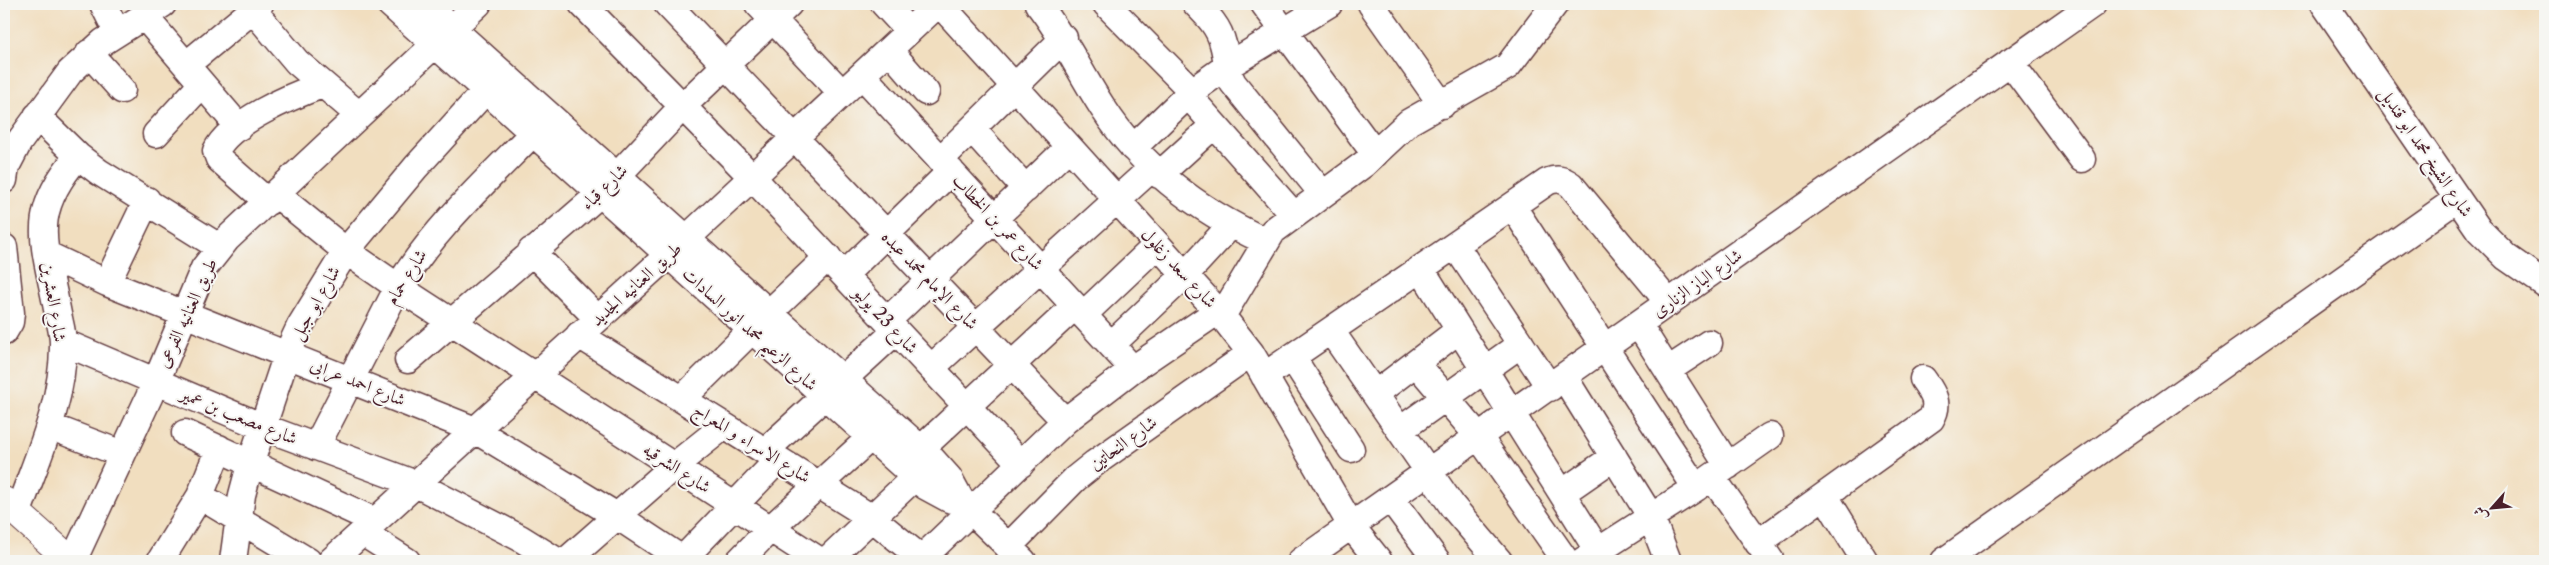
<svg xmlns="http://www.w3.org/2000/svg" width="2549" height="565" font-family="'Libre Caslon Text',Amiri,serif">
<style>
.lines{fill:none;stroke-linecap:round;stroke-linejoin:round}
.minor-casing{stroke:#633c41;stroke-width:29}
.highway-casing{stroke:#633c41;stroke-width:30}
.minor{stroke:#fff;stroke-width:26}
.highway{stroke:#fff;stroke-width:28}
.labels{text-anchor:middle;stroke-width:4;stroke-linejoin:round;paint-order:stroke}
.street-label{font-size:18px;fill:#4a1f2b;stroke:#f6f6f2}
</style>
<rect width="100%" height="100%" fill="#f6f6f2"/>
<filter id="ink" filterUnits="userSpaceOnUse"><feTurbulence type="fractalNoise" baseFrequency=".02" numOctaves="2"/><feDisplacementMap in="SourceGraphic" scale="10" xChannelSelector="R" yChannelSelector="G"/><feConvolveMatrix kernelMatrix="1 2 1 2 8 2 1 2 1" color-interpolation-filters="sRGB"/></filter>
<filter id="wash" filterUnits="userSpaceOnUse"><feTurbulence type="fractalNoise" baseFrequency=".0096" numOctaves="4" result="noise"/><feDisplacementMap in="SourceGraphic" scale="20" xChannelSelector="R" yChannelSelector="G"/><feGaussianBlur stdDeviation="1.12" result="paint"/><feColorMatrix in="noise" values="0 0 0 0 0 0 0 0 0 0 0 0 0 0 0 0 0 1.4 0 .05"/><feComposite in="paint" operator="in"/></filter>
<g filter="url(#wash)">
<rect width="100%" height="100%" fill="#f1debf"/>
</g>
<g filter="url(#ink)">
<g class="lines">
<defs>
<path id="minor" d="M103,4l14,28
M390,4l535,482 24,13 13,3
M425,4l506,454 18,20 13,24 61,59
M582,4l170,173 269,287
M667,4l398,417
M758,4l84,89
M884,4l25,27
M940,4l282,312 29,37 101,174 27,34
M1038,4c26,33 42,69 65,104 40,62 96,103 162,133
M1106,4l86,87
M1196,4c12,12 23,23 27,40 4,13 3,26 10,39l89,110
M1264,4l111,150
M1371,4l71,101
M2324,4l155,226 27,27 39,27
M253,10l44,52 62,53
M144,16l95,111
M889,50l37,42
M89,53l33,37
M2010,62l72,97
M186,65l74,-61
M862,75l271,294
M1188,95l105,119
M37,116l41,40 21,16 120,75
M972,129l54,60
M156,134l46,-50
M1133,148l59,-57 34,-24 103,-63
M940,160l124,-122
M1159,175l55,-50
M4,180l2,-13 13,-25 51,-70 33,-30 60,-38
M276,194l70,57 52,36 422,274
M268,202l-49,-43 -3,-8c13,-29 78,-56 106,-66
M1513,207l183,281
M1455,245l95,143
M4,247l7,66 -1,9 -6,10
M531,251l66,67
M46,254l61,29 368,147 142,86 68,45
M1421,269l177,282
M844,275l107,-104
M107,283l40,-83
M770,312l58,-55
M1083,315l74,-70
M1222,316l51,-85 91,-67 45,-42 99,-56 47,-62
M887,321l182,-174
M1639,325l89,141
M1331,331l122,176 46,54
M579,335l293,183 49,40
M63,342l200,85 153,57 104,54 37,23
M1111,345l74,-70 46,-50
M1292,357l59,92
M408,360l193,-167 82,-87 106,-102
M1416,363l63,74 87,124
M931,368l221,-200
M1668,370l41,-27
M1264,376l283,-194c10,-4 16,-3 24,3l98,118
M1564,377l87,140 17,44
M1375,394l84,-64
M682,399l70,-69
M49,426l73,28
M1400,430l121,-86
M185,433l190,88
M316,447l82,-160c37,-59 87,-105 135,-154
M765,451l131,-120
M909,460l166,-154
M1712,477l59,84
M1562,493l52,-36
M200,496l108,65
M1825,496l40,65
M1391,499l46,62
M18,512c19,-54 46,-110 45,-169 0,-11 -4,-23 -6,-34 -13,-68 -29,-95 21,-153
M363,533l44,28
M1758,543l173,-124c10,-16 1,-27 -8,-40
M1008,547l67,-68 20,-16 156,-110
M1584,560l112,-72 74,-52
M73,561l83,-179 48,-114 23,-29 251,-235
M160,561l40,-65 19,-48
M233,561l9,-66 8,-30 37,-111 13,-28 46,-75 70,-84 70,-77
M331,561l356,-323 251,-234
M566,561l108,-95 50,-40
M681,561l97,-101
M739,561l31,-32 101,-92
M826,561l89,-84
M919,561l146,-140 68,-52 85,-58
M1301,561l792,-557
M1944,561l513,-362"/>
<path id="highway" d="M4,501l67,60"/>
</defs>
<!-- minor casing -->
<use href="#minor" class="minor-casing"/>
<!-- highway casing -->
<use href="#highway" class="highway-casing"/>
<!-- minor -->
<use href="#minor" class="minor"/>
<!-- highway -->
<use href="#highway" class="highway"/>
</g>
</g>
<g class="labels">
<!-- street labels -->
<g class="street-label">
<text transform="translate(2426 152) rotate(56)" y="6">شارع الشيخ محمد ابو قنديل</text>
<text transform="translate(604 187) rotate(-44)" y="6">شارع قباء</text>
<text transform="translate(998 222) rotate(47)" y="6">شارع عمر بن الخطاب</text>
<text transform="translate(1179 268) rotate(47)" y="6">شارع سعد زغلول</text>
<text transform="translate(406 277) rotate(-58)" y="6">شارع حمام</text>
<text transform="translate(930 280) rotate(46)" y="6">شارع الإمام محمد عبده</text>
<text transform="translate(1697 283) rotate(-35)" y="6">شارع الباز الزنارى</text>
<text transform="translate(636 284) rotate(-42)" y="6">طريق العنانيه الجديد</text>
<text transform="translate(54 302) rotate(81)" y="6">شارع العشرين</text>
<text transform="translate(315 303) rotate(-60)" y="6">شارع ابو جبل</text>
<text transform="translate(187 313) rotate(-65)" y="6">طريق العنانيه الفرعى</text>
<text transform="translate(886 320) rotate(47)" y="6">شارع 23 يوليو</text>
<text transform="translate(750 329) rotate(42)" y="6">شارع الزعيم محمد انور السادات</text>
<text transform="translate(358 382) rotate(22)" y="6">شارع احمد عرابى</text>
<text transform="translate(239 416) rotate(22)" y="6">شارع مصعب بن عمير</text>
<text transform="translate(752 443) rotate(32)" y="6">شارع الاسراء و المعراج</text>
<text transform="translate(1123 443) rotate(-36)" y="6">شارع النحاتين</text>
<text transform="translate(677 468) rotate(33)" y="6">شارع الشرقيه</text>
</g>
</g>
<!-- margin -->
<rect width="2549" height="565" fill="none" stroke="#f6f6f2" stroke-width="20"/>
<!-- north arrow -->
<g transform="translate(2492 508) rotate(243)" stroke="#f6f6f2" stroke-width="4" paint-order="stroke">
<path d="M0-4L9 19L0 12L-9 19Z" fill="#4a1f2b"/>
<text y="-8" font-size="14" font-weight="bold" text-anchor="middle" fill="#4a1f2b">ش</text>
</g>
</svg>
